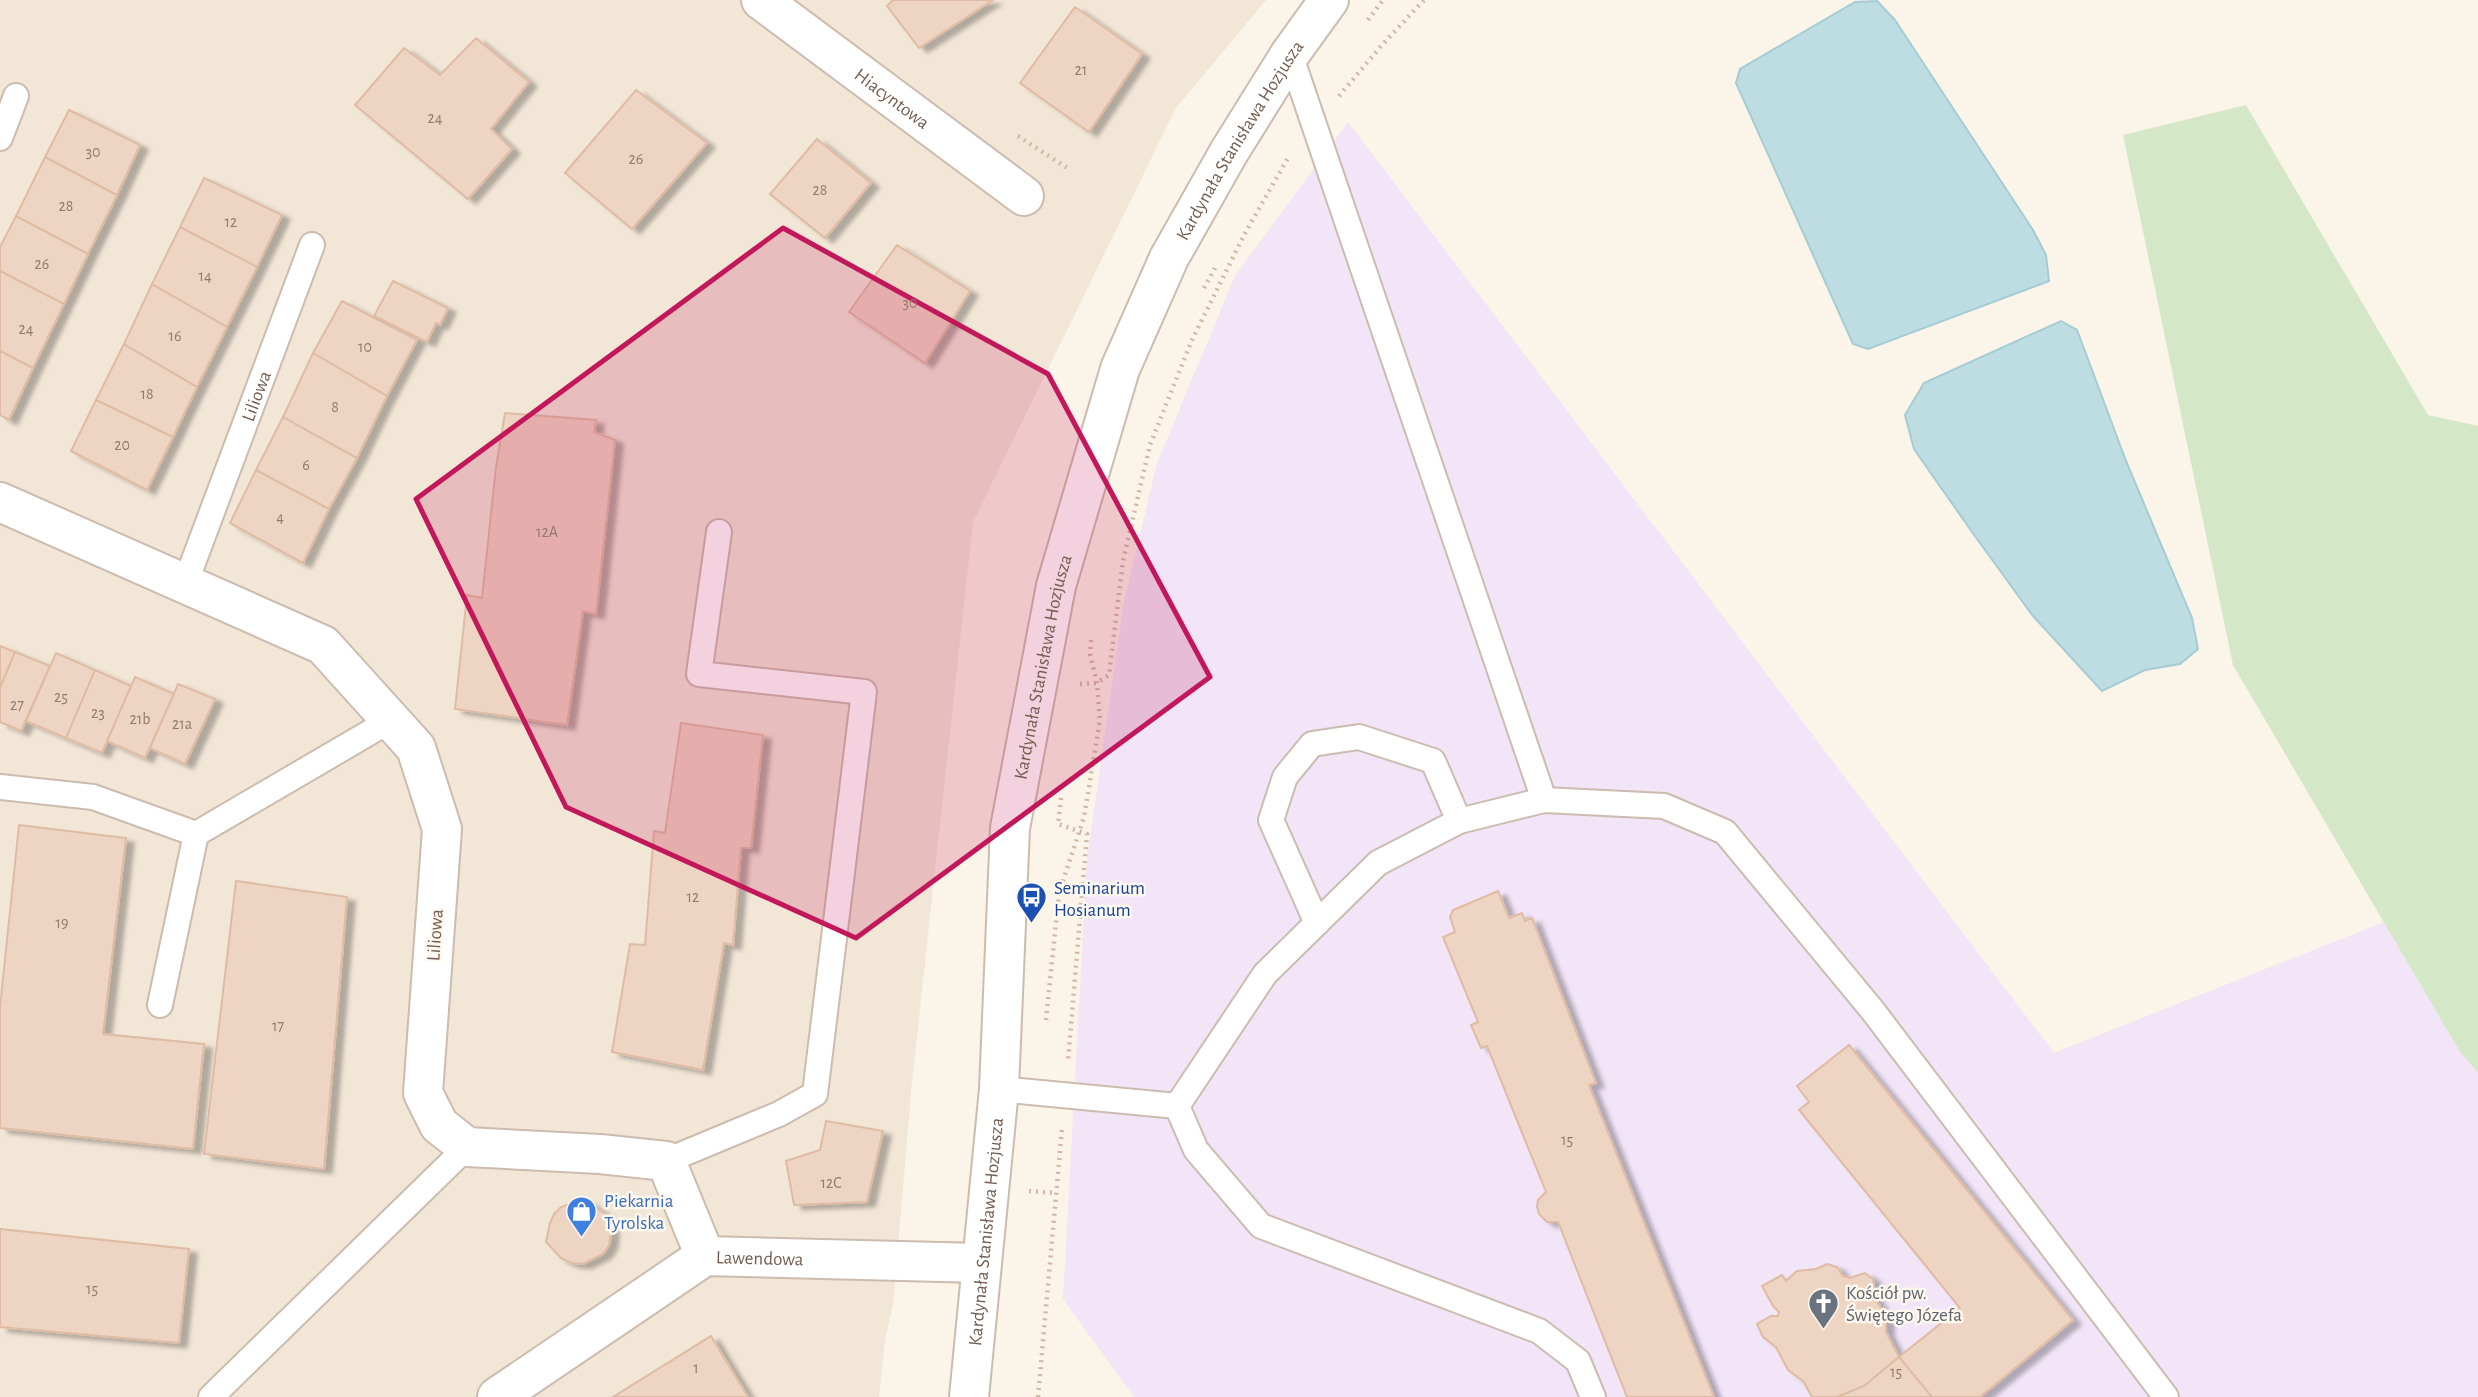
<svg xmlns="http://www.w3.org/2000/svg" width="2478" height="1397" font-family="'Alegreya Sans',sans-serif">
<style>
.residential{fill:#f2e6d7}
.education{fill:#f1e5f7}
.green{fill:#d4e8c7}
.water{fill:#bedde3;stroke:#a5ccd4;stroke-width:2}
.building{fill:#eed4c2;stroke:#e0bba3;stroke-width:2;filter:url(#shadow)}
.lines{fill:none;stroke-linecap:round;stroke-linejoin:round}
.lane-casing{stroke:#ccbcaf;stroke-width:28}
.street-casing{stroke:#ccbcaf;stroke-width:42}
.path{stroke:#d3b7a5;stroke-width:4.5;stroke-dasharray:2 5;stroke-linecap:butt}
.lane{stroke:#fff;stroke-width:24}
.street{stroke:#fff;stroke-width:38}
.marked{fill:#c2185b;fill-opacity:0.2;stroke:#c2185b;stroke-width:5;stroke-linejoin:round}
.labels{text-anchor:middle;stroke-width:5;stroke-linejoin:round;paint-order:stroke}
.number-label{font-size:16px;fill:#927a6b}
.street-label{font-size:19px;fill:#735c4e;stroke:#fef8ee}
.transit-label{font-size:19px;fill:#164399;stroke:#fef8ee;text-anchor:start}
.shop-label{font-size:19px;fill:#366cbe;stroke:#fef8ee;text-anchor:start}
.worship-label{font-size:19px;fill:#5b616d;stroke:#fef8ee;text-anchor:start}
</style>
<defs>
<filter id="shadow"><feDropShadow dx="8" dy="4.5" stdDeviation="2" flood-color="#0004"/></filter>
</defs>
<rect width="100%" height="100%" fill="#fbf4e8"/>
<!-- residential -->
<path class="residential" d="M0,0h1266l-90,108 -203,414 -61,560 -19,223 -8,34 -6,58h-879z"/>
<!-- education -->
<path class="education" d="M1348,122l706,931 330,-131 76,130 18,21v324h-1344l-71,-98 24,-439 36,-254 34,-143 78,-187z"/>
<!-- green -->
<path class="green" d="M2246,105l182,310 50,11v647l-18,-21 -227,-387 -110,-530z"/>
<!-- water -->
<path class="water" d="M1877,1l18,19 138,210 13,25 3,26 -181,68 -15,-5 -117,-261 4,-14 115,-67z
M2061,321l16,9 49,131 66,157 6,31 -18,15 -35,6 -43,21 -69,-75 -61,-84 -58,-83 -9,-34 19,-32z"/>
<!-- building -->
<path class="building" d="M893,0h100l-74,48 -32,-42z
M1075,7l67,47 -53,78 -69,-49z
M476,38l53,44 -38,47 21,20 -44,50 -113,-94 49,-57 36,27z
M636,90l71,53 -75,86 -67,-56z
M69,110l71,35 -23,50 -72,-38z
M817,139l54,44 -46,55 -55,-44z
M45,157l72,38 -29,59 -72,-38z
M204,178l78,37 -25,52 -77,-40z
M16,216l72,38 -24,50 -64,-33v-24z
M180,227l77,40 -30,60 -75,-43z
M897,245l73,46 -45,72 -76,-51z
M0,271l64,33 -31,64 -33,-17z
M393,281l55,27 -8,17 -4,-2 -9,19 -53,-26z
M152,284l75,43 -30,60 -73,-43z
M342,301l75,39 -30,56 -74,-43z
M124,344l73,43 -24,50 -77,-37z
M0,351l33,17 -24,52 -9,-5z
M313,353l74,43 -30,62 -74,-41z
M96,400l77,37 -26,53 -76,-39z
M505,413l91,7 -2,12 21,8 -19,174 -13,-3 -16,114 -112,-16 12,-114 15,3 14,-131z
M283,417l74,41 -28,51 -73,-39z
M256,470l73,39 -26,54 -73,-40z
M0,646l15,6 -15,36z
M15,652l35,14 -29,65 -21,-9v-34z
M56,653l39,17 -29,68 -40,-17z
M95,670l36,16 -29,67 -36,-15z
M135,677l39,17 -29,64 -38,-17z
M178,684l37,15 -30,65 -35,-16z
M681,723l82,12 -12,113h-10l-8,97 -9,-2 -21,127 -91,-18 18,-108 15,1 9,-114 11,2z
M19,825l107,13 -23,196 101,10 -11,105 -193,-21v-121z
M236,881l111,16 -23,272 -120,-15z
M1498,891l11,27 13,-5 3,8 7,-3 64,165 -7,2 125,312h-87l-69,-175h-11l-8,-8 -2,-7 1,-7 8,-8 -59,-146 -6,2 -10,-23 7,-3 -35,-85 12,-5 -5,-15 3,-7z
M1849,1045l224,275 -93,77h-48l-33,-40 61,-49 -161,-198 10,-8 -12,-16z
M826,1121l57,10 -16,71 -73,3 -8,-44 34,-11z
M579,1201l10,1 16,12 5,10 1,10 -2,11 -6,9 -20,10 -11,-1 -10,-4 -16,-17 4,-19 4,-9 7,-7z
M0,1229l189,20 -10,94 -179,-16z
M1827,1264l10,3 6,9 7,2 15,-5 8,6 2,19 11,19v15l13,25 -35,29 -27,11h-25l-9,-16 -15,-11 -12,-23 -13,-10 -6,-13 14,-8h7l1,-4 -6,-6 -11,-20 20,-11 4,6 11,-10 19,-2z
M711,1336l37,61h-135z
M1899,1357l33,40h-95l27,-11z"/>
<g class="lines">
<defs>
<g id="lane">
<path d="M1290,54l254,746"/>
<path d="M0,138l16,-42"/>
<path id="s1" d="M185,584l127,-339"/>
<path d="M0,787l93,10 103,37"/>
<path d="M1317,923l-46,-103 14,-43 27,-33 47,-7 74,24 26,60"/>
<path d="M160,1005l36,-171 195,-114"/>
<path d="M999,1089l178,17 88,-132 113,-111 81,-42 85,-21 120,6 61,26 148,179 293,386"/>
<path d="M1177,1106l19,44 65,76 278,105 39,30 15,36"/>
<path d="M666,1161l113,-47 36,-20 49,-402 -165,-18 20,-142"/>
<path d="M211,1397l256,-250"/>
</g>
<g id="street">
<path id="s2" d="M761,0l263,196"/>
<path d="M0,502l323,143 93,103 26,81 -19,264 16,32 28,22 133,7 66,7 39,95"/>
<path id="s3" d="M497,1397l208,-141 276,7"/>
<path id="s4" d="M969,1397l30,-308 11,-261 46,-242 64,-217 49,-111 60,-106 61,-98 39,-54"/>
</g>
</defs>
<!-- lane casing -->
<use href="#lane" class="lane-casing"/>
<!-- street casing -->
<use href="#street" class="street-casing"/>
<!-- path -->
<path class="path" d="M1368,20l15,-20
M1339,96l43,-51 42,-45
M1018,136l49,32
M1204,288l11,-20
M1080,684l17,-1 12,-8 14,-114 27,-116 41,-103 53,-107 45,-79
M1061,798l-3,26 29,10 -19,227
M1046,1020l13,-127 25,-76 16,-97 -3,-37 -7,-29 1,-14
M1029,1191l27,2
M1038,1397l24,-268"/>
<!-- lane -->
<use href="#lane" class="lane"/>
<!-- street -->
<use href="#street" class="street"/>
</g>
<!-- marked area -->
<path class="marked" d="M783,228l265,146 162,303 -354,261 -290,-131 -150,-308z"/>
<!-- icons -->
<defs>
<symbol id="bus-pin" viewBox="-11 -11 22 30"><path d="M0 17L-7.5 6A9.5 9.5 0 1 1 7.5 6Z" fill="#1a4fb4" stroke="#fef8ee"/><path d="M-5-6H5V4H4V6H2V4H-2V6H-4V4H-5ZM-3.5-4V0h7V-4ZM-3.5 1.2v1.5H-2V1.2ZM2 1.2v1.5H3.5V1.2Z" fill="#fff"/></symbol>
<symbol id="shop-pin" viewBox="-11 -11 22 30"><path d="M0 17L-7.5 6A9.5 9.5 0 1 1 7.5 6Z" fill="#3f7fe0" stroke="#fef8ee"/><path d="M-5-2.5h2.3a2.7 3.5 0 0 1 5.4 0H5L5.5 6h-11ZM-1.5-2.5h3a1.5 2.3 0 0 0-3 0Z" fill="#fff"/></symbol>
<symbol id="church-pin" viewBox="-11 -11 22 30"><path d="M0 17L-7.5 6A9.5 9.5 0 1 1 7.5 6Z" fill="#6b7280" stroke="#fef8ee"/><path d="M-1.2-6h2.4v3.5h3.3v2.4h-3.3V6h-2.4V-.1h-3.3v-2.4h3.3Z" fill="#fff"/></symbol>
</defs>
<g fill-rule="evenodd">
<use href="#bus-pin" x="1014" y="880" width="35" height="47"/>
<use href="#shop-pin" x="564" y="1194" width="35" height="47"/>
<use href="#church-pin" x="1806" y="1286" width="35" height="47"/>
</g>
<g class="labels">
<!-- number labels -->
<g class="number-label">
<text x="1081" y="75">21</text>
<text x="435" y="123">24</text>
<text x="93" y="157">30</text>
<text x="636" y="164">26</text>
<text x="820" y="195">28</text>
<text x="66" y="211">28</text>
<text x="231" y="227">12</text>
<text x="42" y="269">26</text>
<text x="205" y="281">14</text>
<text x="910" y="308">30</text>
<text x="26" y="334">24</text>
<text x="175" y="341">16</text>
<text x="365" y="352">10</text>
<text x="147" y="399">18</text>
<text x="335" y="412">8</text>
<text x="122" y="450">20</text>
<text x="306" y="470">6</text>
<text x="280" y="522">4</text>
<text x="547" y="537">12A</text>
<text x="61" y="702">25</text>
<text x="17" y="710">27</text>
<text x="98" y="718">23</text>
<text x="140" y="724">21b</text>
<text x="182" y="729">21a</text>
<text x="693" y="902">12</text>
<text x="62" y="928">19</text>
<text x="278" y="1031">17</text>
<text x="1567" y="1145">15</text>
<text x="831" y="1188">12C</text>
<text x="92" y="1294">15</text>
<text x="696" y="1373">1</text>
<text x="1896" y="1377">15</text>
</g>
<!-- street labels -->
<g class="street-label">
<text dy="7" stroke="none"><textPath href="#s2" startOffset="164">Hiacyntowa</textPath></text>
<text dy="7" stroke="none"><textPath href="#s4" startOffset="1302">Kardynała Stanisława Hozjusza</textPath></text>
<text dy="7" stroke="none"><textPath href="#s1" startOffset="201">Liliowa</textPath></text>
<text dy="7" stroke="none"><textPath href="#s4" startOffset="735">Kardynała Stanisława Hozjusza</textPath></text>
<text transform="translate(434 935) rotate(-86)" y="7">Liliowa</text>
<text dy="7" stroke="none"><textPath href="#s4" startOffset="166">Kardynała Stanisława Hozjusza</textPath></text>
<text dy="7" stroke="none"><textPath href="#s3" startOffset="306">Lawendowa</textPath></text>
</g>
<!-- transit labels -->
<g class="transit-label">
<text x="1054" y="894">Seminarium<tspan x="1054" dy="22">Hosianum</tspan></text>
</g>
<!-- shop labels -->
<g class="shop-label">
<text x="604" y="1207">Piekarnia<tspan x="604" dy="22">Tyrolska</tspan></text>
</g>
<!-- worship labels -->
<g class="worship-label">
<text x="1846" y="1299">Kościół pw.<tspan x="1846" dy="22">Świętego Józefa</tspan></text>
</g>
</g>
</svg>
